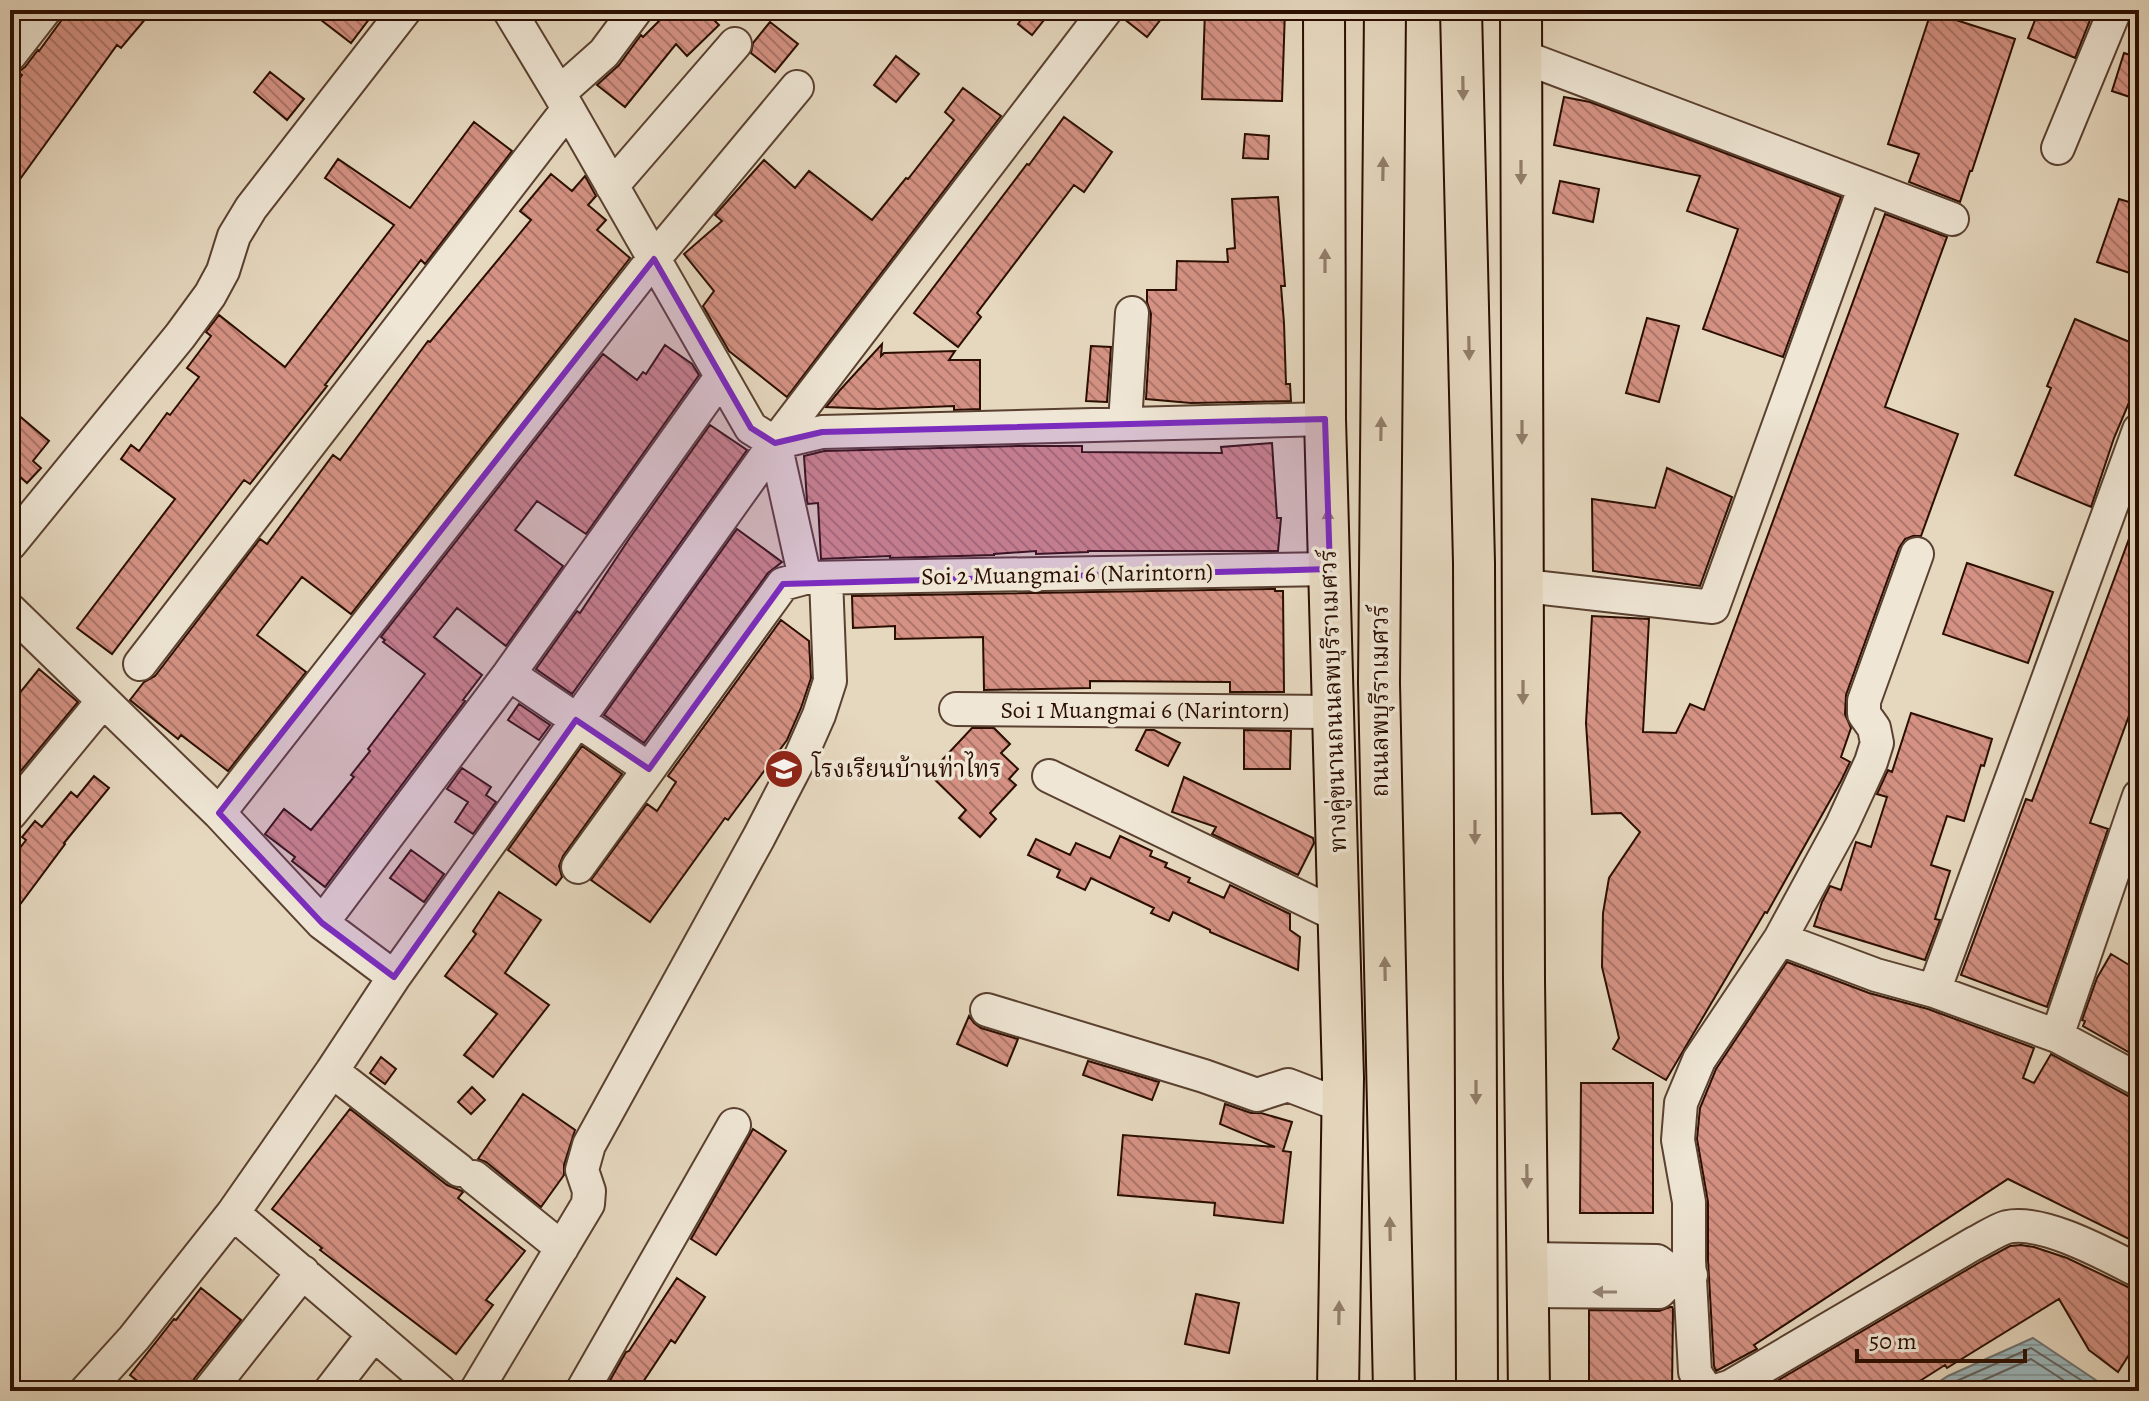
<svg xmlns="http://www.w3.org/2000/svg" width="2149" height="1401" font-family="Alegreya,'Noto Serif Thai',serif">
<style>
.water{fill:url(#water-rules);stroke:#6e7371;stroke-width:2}
.lines{fill:none;stroke-linecap:round;stroke-linejoin:round}
.shore{stroke:#63625e;stroke-width:2}
.stream{stroke:#6e7371;stroke-width:7}
.building{fill:url(#building-back-hatch);stroke:#2b0e01;stroke-width:2}
.minor-casing{stroke:#5a4030;stroke-width:36}
.major-casing{stroke:#2b0e01;stroke-width:44}
.minor{stroke:#efe6d5;stroke-width:32}
.major{stroke:#e6d8bf;stroke-width:40}
.oneway{fill:#927d6a}
.oneway2{fill:#978576}
.marked{fill:#7b2cbf;fill-opacity:0.2;stroke:#7b2cbf;stroke-width:6;stroke-linejoin:round}
.labels{text-anchor:middle;stroke-width:7;stroke-linejoin:round;paint-order:stroke}
.street-label{font-size:24px;fill:#2b0e01;stroke:#efe6d5}
.poi-label{font-size:24px;fill:#2b0e01;stroke:#efe6d5;text-anchor:start}
</style>
<defs>
<pattern id="water-rules" width="6" height="5" patternUnits="userSpaceOnUse" patternTransform="scale(2)"><rect width="6" height="5" fill="#9bb7bc"/><path d="M0 2.5h6" fill="none" stroke="#869ca0"/></pattern>
<pattern id="building-back-hatch" width="6" height="6" patternUnits="userSpaceOnUse" patternTransform="scale(2)"><rect width="6" height="6" fill="#d59284"/><path d="M-1 5l2 2M0 0l6 6M5-1l2 2" fill="none" stroke="#ad766a"/></pattern>
</defs>
<rect width="100%" height="100%" fill="#e6d8bf"/>
<filter id="stains"><feTurbulence type="fractalNoise" baseFrequency=".0025" numOctaves="4"/><feColorMatrix values="0 0 0 0 .2 0 0 0 0 .09 0 0 0 0 .02 0 0 0 .5 -.17"/></filter>
<radialGradient id="worn" r=".72"><stop offset=".6" stop-color="#630" stop-opacity="0"/><stop offset="1" stop-color="#630" stop-opacity=".3"/></radialGradient>
<!-- water -->
<path class="water" d="M2033,1338l79,53h-187l23,-15z"/>
<g class="lines">
<!-- shore -->
<path class="shore" d="M1940,1391l12,-8 79,-35 67,43
M1959,1391l72,-32 49,32"/>
<!-- stream -->
<path class="stream" d="M2129,1391l10,-3"/>
</g>
<!-- building -->
<path class="building" d="M69,10h84l-32,38 -4,-3 -107,148v-79l9,-12 -9,-7v-3l12,-17 -4,-3 7,-5 13,-17 1,1z
M308,10h68l-25,33z
M670,10h34l15,15 -32,31 -11,-12 -51,63 -28,-22 22,-20 22,-30 2,2z
M1028,10h24l-20,25 -14,-11z
M1125,10h43l-21,27 -24,-19z
M1205,10h80l-3,91 -80,-2z
M2039,10h55l-19,48 -47,-20z
M1931,12l84,27 -43,132h-2l-10,31 -51,-20 10,-28 -31,-10z
M770,22l28,22 -23,28 -24,-19 2,-10z
M2124,53l15,5v42l-27,-9z
M896,56l23,18 -23,28 -22,-17z
M270,72l34,27 -17,21 -33,-28z
M963,88l38,28 -214,281 -58,-46 -26,-45 11,-15 -30,-37 38,-33 -7,-6 49,-55 31,28 14,-17 63,49 34,-42 2,1 46,-59 -9,-8z
M1564,97l26,5 251,95 -58,160 -80,-28 35,-100 -51,-18 13,-35 -146,-31z
M1064,117l48,35 -28,40 -10,-7 -97,128 4,4 -23,30 -44,-34 113,-149 2,1z
M474,122l38,29 -87,113 -4,-4 -96,125 2,1 -77,98 -6,-4 -132,174 -35,-26 98,-129 -54,-40 10,-14 8,6 28,-38 3,2 29,-38 -12,-9 24,-32 -5,-4 13,-17 66,52 109,-142 -69,-47 13,-19 72,49z
M1245,134l24,2 -1,23 -25,-1z
M551,174l21,17 13,-15 11,20 -8,9 18,15 -9,10 33,28 -279,356 -49,-37 -45,58 49,37 -78,99 -47,-36 -3,4 -48,-39 14,-18 11,-6 105,-137 7,5 66,-89 7,5 88,-119 2,1 101,-122 -11,-9z
M1560,181l39,8 -6,33 -40,-9z
M1278,197l7,89h-4l3,37 2,61h4l1,17 -100,2 -45,-4 5,-85 -4,-12v-12h29l1,-29 51,1 -1,-13 8,-1 -3,-49z
M2119,199l20,6v71l-42,-14z
M1885,214l62,23 -62,170 73,27 -37,102h-8l-8,3 -6,9 -53,147 -1,19 6,14 -10,29 9,5 -9,19 -74,132 -2,-1 -99,168 -53,-31 6,-11 -17,-71 1,-54 6,-35 31,-46 -19,-19 -29,1 -6,-91 6,-107 57,3 -6,113 33,1 14,-29 14,6z
M1647,318l32,8 -20,76 -33,-9z
M2075,319l64,27v33l-25,59 -23,69 -76,-32 36,-87 -4,-2z
M882,344l-1,12 3,-3 71,-2 -6,9h31v49l-26,1v-4l-76,3 -52,-2 14,-17z
M665,345l27,19 7,11 -113,159 -49,-33 -22,29 48,36 -57,80 -49,-38 -23,29 48,38 -19,25 2,1 -140,186 -33,-26 3,-4 -30,-23 19,-25 27,21 43,-53 -3,-2 19,-24 -2,-2 57,-75 -42,-32 2,-2 -4,-3 222,-283 34,26 6,-8 3,2z
M1091,346l20,1 -4,55 -21,-1z
M10,408l39,33 -16,20 8,7 -14,15 -17,-15z
M710,425l37,25 -175,244 -36,-25 41,-58 3,2 49,-74z
M1272,443l5,75h4l-3,33h-190v1l-52,2v-3l-42,3v1l-104,3v-2l-69,3 -3,-56 -10,1 -1,-3 -3,-45 20,-5 194,-5h64v6l140,1 -1,-6z
M1667,468l65,29 -32,89 -107,-15 -1,-72 63,9z
M2136,520l3,1v167l-49,135 18,6 -61,178 -86,-32 65,-176 6,2z
M737,529l45,33 -14,11 -124,170 -40,-28z
M1967,563l86,29 -25,71 -85,-29z
M1275,589v2h8l1,101h-54v-10l-140,-1v7l-106,2 -1,-53 -88,2v-13l-42,2 -1,-32z
M781,620l28,21 2,37 -10,30 -14,32 -59,80 -3,-2 -75,104 -59,-42 56,-76 10,7 19,-29 -8,-6z
M39,669l39,33 -68,82v-79z
M519,704l31,21 -11,15 -31,-20z
M1911,713l81,26 -8,27 -3,-1 -17,56 -17,-5 -16,49 19,6 -15,48 5,1 -15,40 -111,-34 8,-24 8,-16 11,4 15,-48 15,5 16,-50 -10,-3 11,-24 4,2z
M972,728h22l16,16 -9,9 17,16 -9,10 7,6 -26,28 6,6 -16,18 -21,-19 7,-8 -37,-36z
M1146,730h8l26,13 -12,23 -32,-16z
M1244,730l47,1 -1,38h-46z
M582,746l40,28 -59,82 -4,10 3,11 -6,8 -48,-35z
M462,768l29,19 -5,8 10,7 -23,32 -18,-12 13,-20 -21,-13z
M94,776l15,12 -45,55 1,1 -55,74v-57l16,-21 -4,-3 13,-16 7,6 29,-35 6,5z
M1184,777l129,61 1,5 -16,32 -86,-41 4,-7 -44,-15z
M1120,836l32,15 -2,5 17,7 -2,4 25,11 -2,4 36,16 6,-13 60,29v16l10,7 -2,33 -88,-38v-2l-37,-18 -4,9 -18,-8 3,-5 -63,-30 -6,12 -28,-13 3,-7 -32,-15 8,-16 34,16 6,-12 34,15z
M411,850l33,24 -20,28 -34,-24z
M499,892l42,28 -36,53 44,32 -56,72 -29,-22 33,-41 -52,-38 31,-42 -3,-3z
M2111,954l28,17v87l-56,-32 2,-5 -3,-1 15,-42z
M1787,962l82,31 59,16 106,39 -11,30 11,5 17,-29 79,43 9,2v145l-131,-65 -254,166 3,4 -41,22 -2,-5 -6,-106v-58l-11,-63 3,-31 16,-39z
M969,1016l5,7 7,5 37,11 -11,27 -50,-22z
M381,1057l15,12 -11,15 -15,-11z
M1088,1061l71,21 -7,18 -69,-25z
M1581,1083h72v130h-73z
M472,1087l13,13 -14,14 -13,-12z
M523,1094l52,36 -11,35v10l-23,32 -55,-45 -8,-3z
M1225,1104l26,9h10l31,9 -9,29 8,1 -8,71 -69,-8 1,-12 -97,-8 5,-60 152,12 -55,-23z
M350,1109l97,76 15,6 1,1 -5,6 67,53 -39,49 7,5 -37,49 -136,-104 2,-2 -50,-39z
M753,1129l33,22 -70,104 -25,-16z
M2021,1245l13,2 33,11 63,30 9,2v49l-21,33 -29,-22 -30,-51 -112,69 -2,-3 -41,26h-144l222,-130 28,-15z
M677,1278l28,19 -30,46 -4,-3 -34,51h-33l22,-39 3,-1z
M201,1288l40,32 -47,59 -4,12h-40l-20,-16 44,-56 2,1z
M1196,1294l43,9 -10,50 -44,-9z
M1670,1307h2l1,2 -1,82h-83v-81l70,1z"/>
<g class="lines">
<defs>
<path id="minor" d="M509,10l50,83 192,335 24,15 47,-11 503,-13
M10,55l35,-45
M1521,56l431,163
M559,93l45,-40 32,-43
M2058,148l57,-138
M612,186l123,-142
M1125,423l7,-110
M775,443l30,135
M10,544l170,-208 30,-41 13,-24 11,-35 17,-28 154,-198
M1917,554l-53,147v13l10,14 3,15 -6,19 -29,63 -62,114 -81,121 -18,43 -3,37 11,62v58l6,112c11,20 15,22 36,14l242,-142c11,-5 23,-14 34,-17 36,-8 100,28 132,44
M1524,586l189,21 152,-421
M10,610l209,203 103,110 72,54
M140,664l428,-555
M509,674l140,95
M956,709l377,3
M1049,776l290,140
M219,813l424,-541 154,-185
M10,814l93,-113
M578,867l205,-283 22,-6 525,-9
M322,923l187,-249 212,-297
M1780,939l96,36 58,16 123,45 82,44
M1934,991l205,-561
M987,1010l217,66 53,19 31,-10 55,21
M2057,1036l82,-240
M332,1071l127,99
M474,1177l88,71
M233,1213l207,178
M1528,1259l129,2 19,14
M1528,1291l131,1 17,-17h15
M86,1391l48,-53 99,-125 99,-142 62,-94 381,-534 331,-433
M209,1391l94,-119
M330,1391l44,-57
M476,1391l112,-187 1,-13 -7,-21 7,-25 170,-308 41,-79 19,-43 11,-34 -4,-103
M582,1391l152,-266"/>
<path id="major" d="M1324,10l1,409 18,659 -5,313
M1385,10l-6,673 15,708
M1461,10l13,553 3,828
M1521,10l3,970 5,411"/>
</defs>
<!-- minor casing -->
<use href="#minor" class="minor-casing"/>
<!-- major casing -->
<use href="#major" class="major-casing"/>
<!-- minor -->
<use href="#minor" class="minor"/>
<!-- major -->
<use href="#major" class="major"/>
</g>
<!-- one-way arrows -->
<defs><path id="oneway-solid" d="M-6-.8H1V-3.2L6.5 0L1 3.2V.8H-6Z" transform="scale(2)"/></defs>
<g class="oneway">
<use href="#oneway-solid" transform="translate(1463 88) rotate(89)"/>
<use href="#oneway-solid" transform="translate(1383 169) rotate(-89)"/>
<use href="#oneway-solid" transform="translate(1521 172) rotate(90)"/>
<use href="#oneway-solid" transform="translate(1325 261) rotate(-90)"/>
<use href="#oneway-solid" transform="translate(1469 348) rotate(89)"/>
<use href="#oneway-solid" transform="translate(1381 429) rotate(-89)"/>
<use href="#oneway-solid" transform="translate(1522 432) rotate(90)"/>
<use href="#oneway-solid" transform="translate(1328 521) rotate(-92)"/>
<use href="#oneway-solid" transform="translate(1523 692) rotate(90)"/>
<use href="#oneway-solid" transform="translate(1475 832) rotate(90)"/>
<use href="#oneway-solid" transform="translate(1385 969) rotate(-91)"/>
<use href="#oneway-solid" transform="translate(1476 1092) rotate(90)"/>
<use href="#oneway-solid" transform="translate(1527 1176) rotate(89)"/>
<use href="#oneway-solid" transform="translate(1390 1229) rotate(-91)"/>
<use href="#oneway-solid" transform="translate(1339 1313) rotate(-89)"/>
</g>
<use class="oneway2" href="#oneway-solid" transform="translate(1605 1292) rotate(-180)"/>
<!-- marked area -->
<path class="marked" d="M654,259l97,169 24,15 47,-11 503,-13 5,150 -547,15 -134,185 -73,-49 -182,257 -72,-54 -103,-110z"/>
<!-- icons -->
<defs>
<symbol id="school-disc" viewBox="-11 -11 22 22"><circle r="9.5" fill="#8f2418" stroke="#efe6d5"/><path d="M0-5L7-2L0 1L-7-2ZM-4 1L0 2.5L4 1V4Q0 6-4 4Z" fill="#fff"/></symbol>
</defs>
<g fill-rule="evenodd">
<use href="#school-disc" x="762" y="747" width="44" height="44"/>
</g>
<g class="labels">
<!-- street labels -->
<g class="street-label">
<text transform="translate(1067 574) rotate(-1)" y="8">Soi 2 Muangmai 6 (Narintorn)</text>
<text transform="translate(1333 701) rotate(-92)" y="8">ทางคู่ขนานถนนลพบุรีราเมศวร์</text>
<text transform="translate(1380 701) rotate(-90)" y="8">ถนนลพบุรีราเมศวร์</text>
<text x="1145" y="718">Soi 1 Muangmai 6 (Narintorn)</text>
</g>
<!-- poi labels -->
<g class="poi-label">
<text x="812" y="777">โรงเรียนบ้านท่าไทร</text>
</g>
</g>
<!-- margin -->
<rect width="2149" height="1401" fill="none" stroke="#e6d8bf" stroke-width="40"/>
<rect x="12" y="12" width="2125" height="1377" fill="none" stroke="#2b0e01" stroke-width="4"/>
<rect x="20" y="20" width="2109" height="1361" fill="none" stroke="#2b0e01" stroke-width="2"/>
<!-- scale -->
<path d="M1857 1349v12h168v-12" fill="none" stroke="#2b0e01" stroke-width="4"/>
<text x="1869" y="1349" font-size="24" fill="#2b0e01" stroke="#efe6d5" stroke-width="6" paint-order="stroke">50 m</text>
<rect width="100%" height="100%" filter="url(#stains)"/>
<rect width="100%" height="100%" fill="url(#worn)"/>
</svg>
